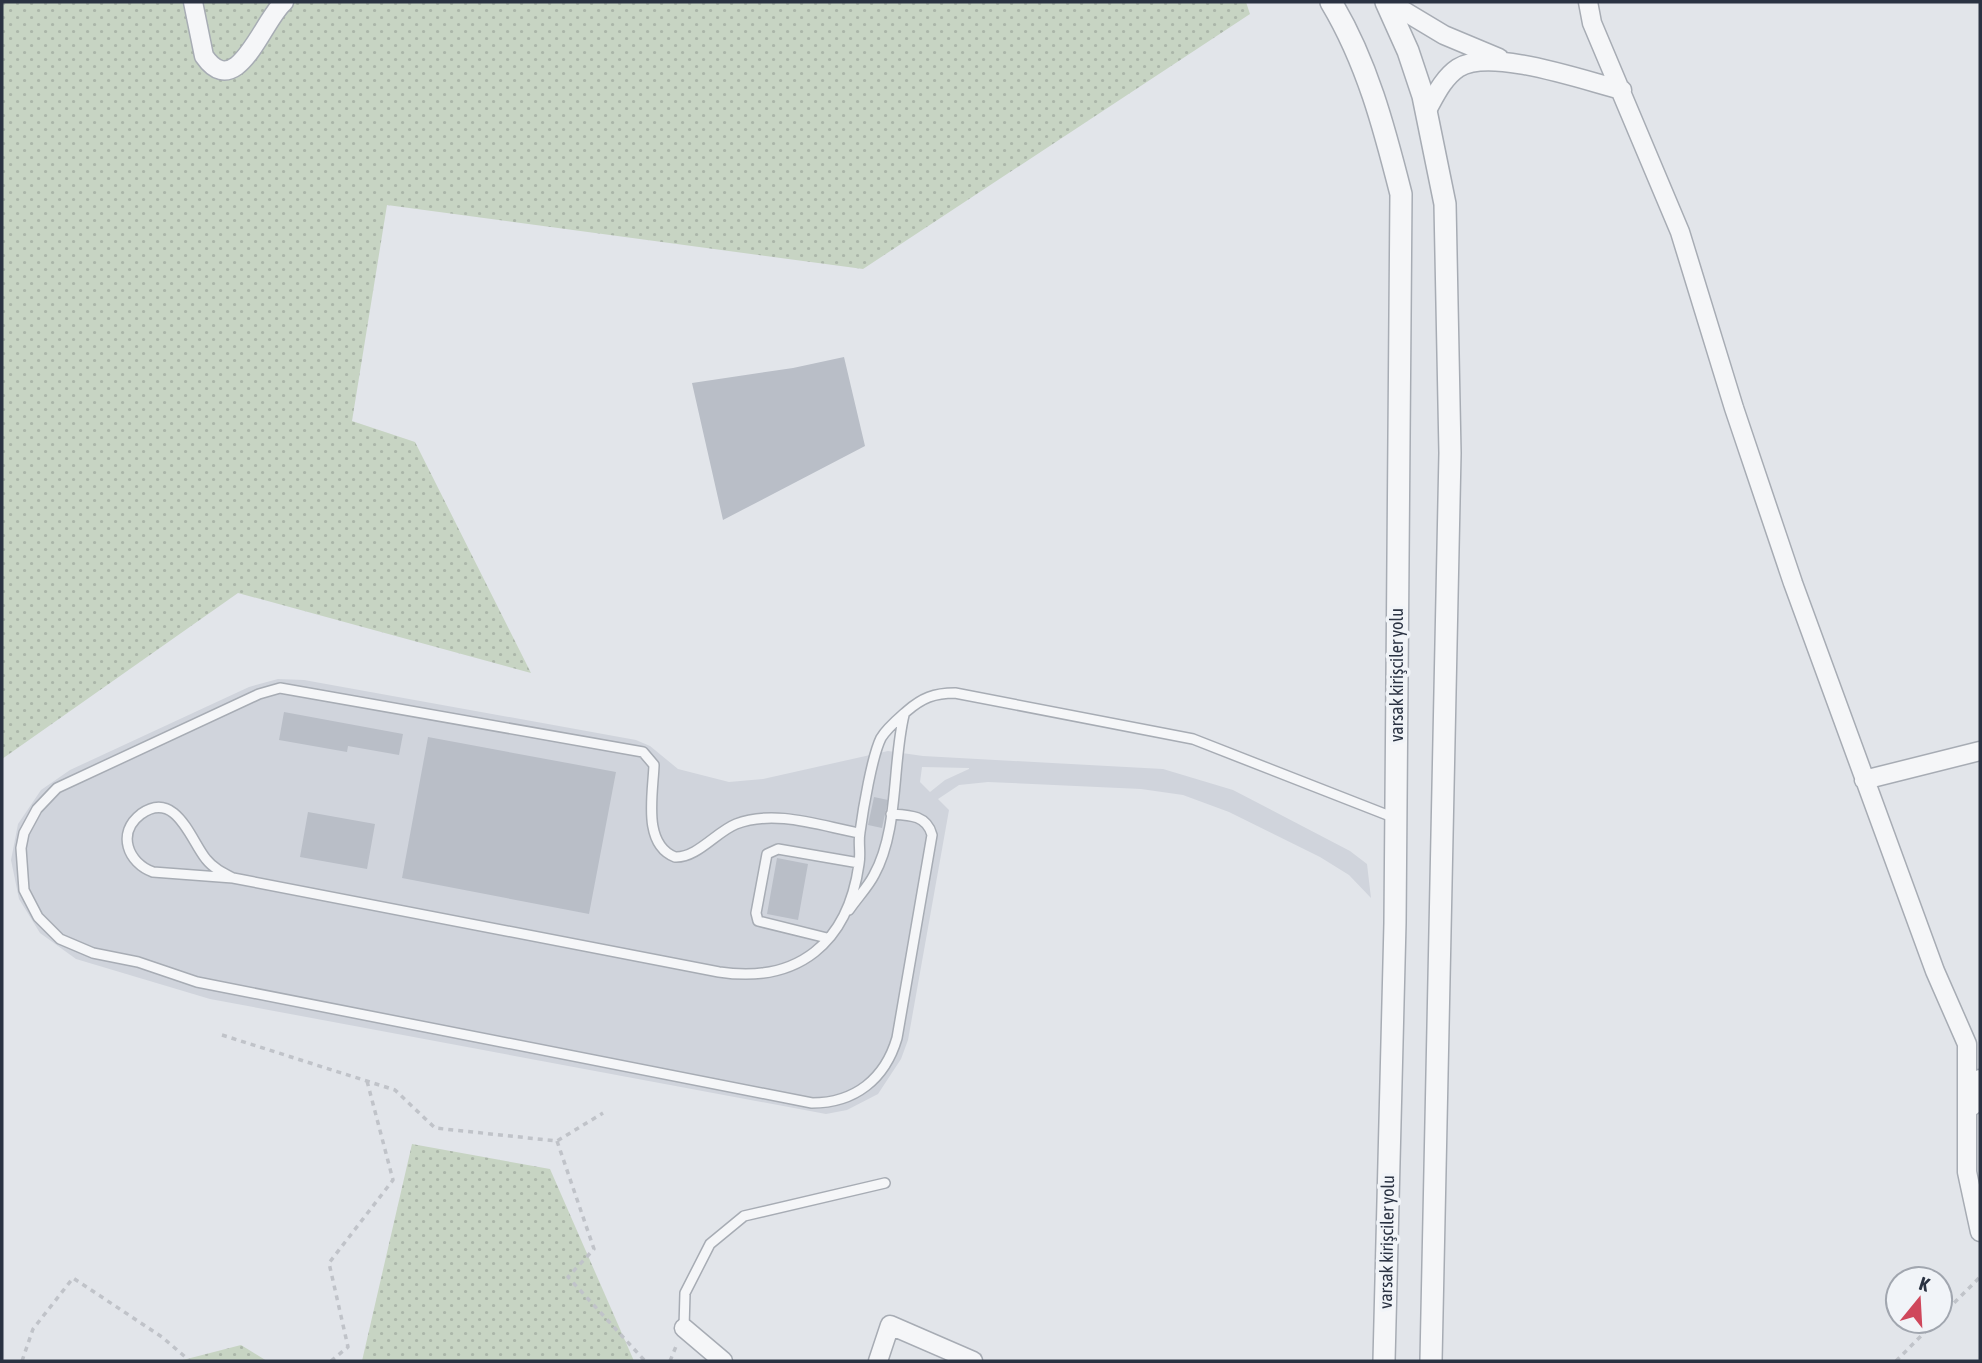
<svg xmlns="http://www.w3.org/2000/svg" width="1982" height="1363" font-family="'Asap Condensed',sans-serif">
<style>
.built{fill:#d0d4dc;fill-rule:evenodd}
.grass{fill:url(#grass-dots)}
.building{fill:#b9bec7}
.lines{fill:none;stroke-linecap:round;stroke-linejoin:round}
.service-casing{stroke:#a7acb4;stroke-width:12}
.minor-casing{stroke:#a7acb4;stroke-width:21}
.tertiary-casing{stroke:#a7acb4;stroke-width:24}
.path{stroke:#c0c3c9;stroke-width:3.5;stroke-dasharray:5 5;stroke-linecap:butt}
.service{stroke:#f5f6f8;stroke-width:9}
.minor{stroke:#f5f6f8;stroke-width:18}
.tertiary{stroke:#f5f6f8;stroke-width:21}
.labels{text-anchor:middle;stroke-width:7;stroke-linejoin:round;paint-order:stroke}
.street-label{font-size:18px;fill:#2a3242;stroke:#f1f4f8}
</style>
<defs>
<pattern id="grass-dots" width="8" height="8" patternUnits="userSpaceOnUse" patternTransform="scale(1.75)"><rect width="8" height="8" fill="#c7d4c3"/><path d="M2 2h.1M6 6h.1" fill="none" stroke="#abb6a9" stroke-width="1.8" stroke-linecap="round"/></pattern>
</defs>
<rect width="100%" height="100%" fill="#e2e5ea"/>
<!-- built -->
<path class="built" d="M278,679l26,1 332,60 14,6 28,23 51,13 34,-3 125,-28 35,5 240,13 70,21 117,61 17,13 4,34 -22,-23 -29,-18 -91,-45 -46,-17 -42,-6 -153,-7 -29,3 -21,14 11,11 -41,230 -7,19 -23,35 -31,16 -21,4 -616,-115 -134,-40 -36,-26 -21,-34 -8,-39 7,-36 23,-34 29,-20 179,-83zM922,767l47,1v1l-24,11 -15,12 -10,-10z"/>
<!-- grass -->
<path class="grass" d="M2,2h1244l4,12 -387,255 -476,-64 -35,216 63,21 116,231 -293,-80 -236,166z
M412,1144l138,25 84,192h-272z
M241,1345l26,16h-88z"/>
<!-- building -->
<path class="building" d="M844,357l21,89 -142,74 -31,-137 101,-15z
M284,712l119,22 -4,21 -51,-9 -1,6 -68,-12z
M428,737l188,35 -27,142 -187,-36z
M874,797l14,3 -6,28 -14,-3z
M308,812l67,12 -8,45 -67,-12z
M777,858l31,6 -10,56 -31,-6z"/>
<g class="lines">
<defs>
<path id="service" d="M859,833c-38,-7 -84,-24 -123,-9 -20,8 -39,34 -61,33 -33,-13 -22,-63 -21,-92l-11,-13 -363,-64 -21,6 -202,94 -20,21 -13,24 -3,15 3,42 14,27 22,22 33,14 45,9 59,20 615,121c43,0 73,-24 85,-65l35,-203c-5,-20 -23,-20 -41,-21
M233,878c-10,-5 -20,-10 -27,-19 -15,-18 -30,-70 -65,-45 -25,19 -13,49 12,58l80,6 486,94c79,12 129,-29 140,-108 2,-11 -1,-22 1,-32 3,-22 12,-76 21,-94 6,-10 17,-19 26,-27 15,-13 27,-18 48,-18l238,46 202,79
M849,910c8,-12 19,-23 25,-35 25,-45 18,-110 30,-160
M827,938l-69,-17 -2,-8 11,-59 11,-5 81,14
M684,1328l1,-35 25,-49 34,-28 141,-33"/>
<path id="minor" d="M193,2l11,54c33,48 59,-37 80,-54
M1389,2l55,33 55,23
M1588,2l4,21 88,209 54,176 59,175 142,388 32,73v128l13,60
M1426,112c9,-16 17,-34 32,-44 33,-21 127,13 164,22
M1864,780l116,-29
M1972,1106l8,-27
M684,1328l39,33
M878,1361l12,-36 83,36"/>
<path id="tertiary" d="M1331,2c36,60 53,125 70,192l-6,729 -11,438
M1386,2l22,49 15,45 22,108 5,249 -19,908"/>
</defs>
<!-- service casing -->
<use href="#service" class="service-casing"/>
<!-- minor casing -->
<use href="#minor" class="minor-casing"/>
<!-- tertiary casing -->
<use href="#tertiary" class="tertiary-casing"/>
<!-- path -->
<path class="path" d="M222,1035l173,55 40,38 122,13 46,-28
M557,1141l37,108 -26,28 77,84
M1940,1317l40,-40
M22,1361l11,-32 40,-51 89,59 28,24
M331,1361l17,-14 -19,-84 64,-83 -26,-99
M670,1361l7,-17
M1896,1361l40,-40"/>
<!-- service -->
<use href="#service" class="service"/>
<!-- minor -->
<use href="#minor" class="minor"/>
<!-- tertiary -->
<use href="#tertiary" class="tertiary"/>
</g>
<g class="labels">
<!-- street labels -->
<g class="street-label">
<text transform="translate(1397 675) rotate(-90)" y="6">varsak kirişciler yolu</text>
<text transform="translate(1387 1242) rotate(-89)" y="6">varsak kirişciler yolu</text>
</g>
</g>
<!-- border -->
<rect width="1982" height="1363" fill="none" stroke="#2a3242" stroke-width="7"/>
<!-- north arrow -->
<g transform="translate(1919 1300) rotate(18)"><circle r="33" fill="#f1f4f8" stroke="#a1a6af" stroke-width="2"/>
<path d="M0-5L12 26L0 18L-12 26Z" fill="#cf475b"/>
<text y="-10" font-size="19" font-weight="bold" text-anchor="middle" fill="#2a3242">K</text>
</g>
</svg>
